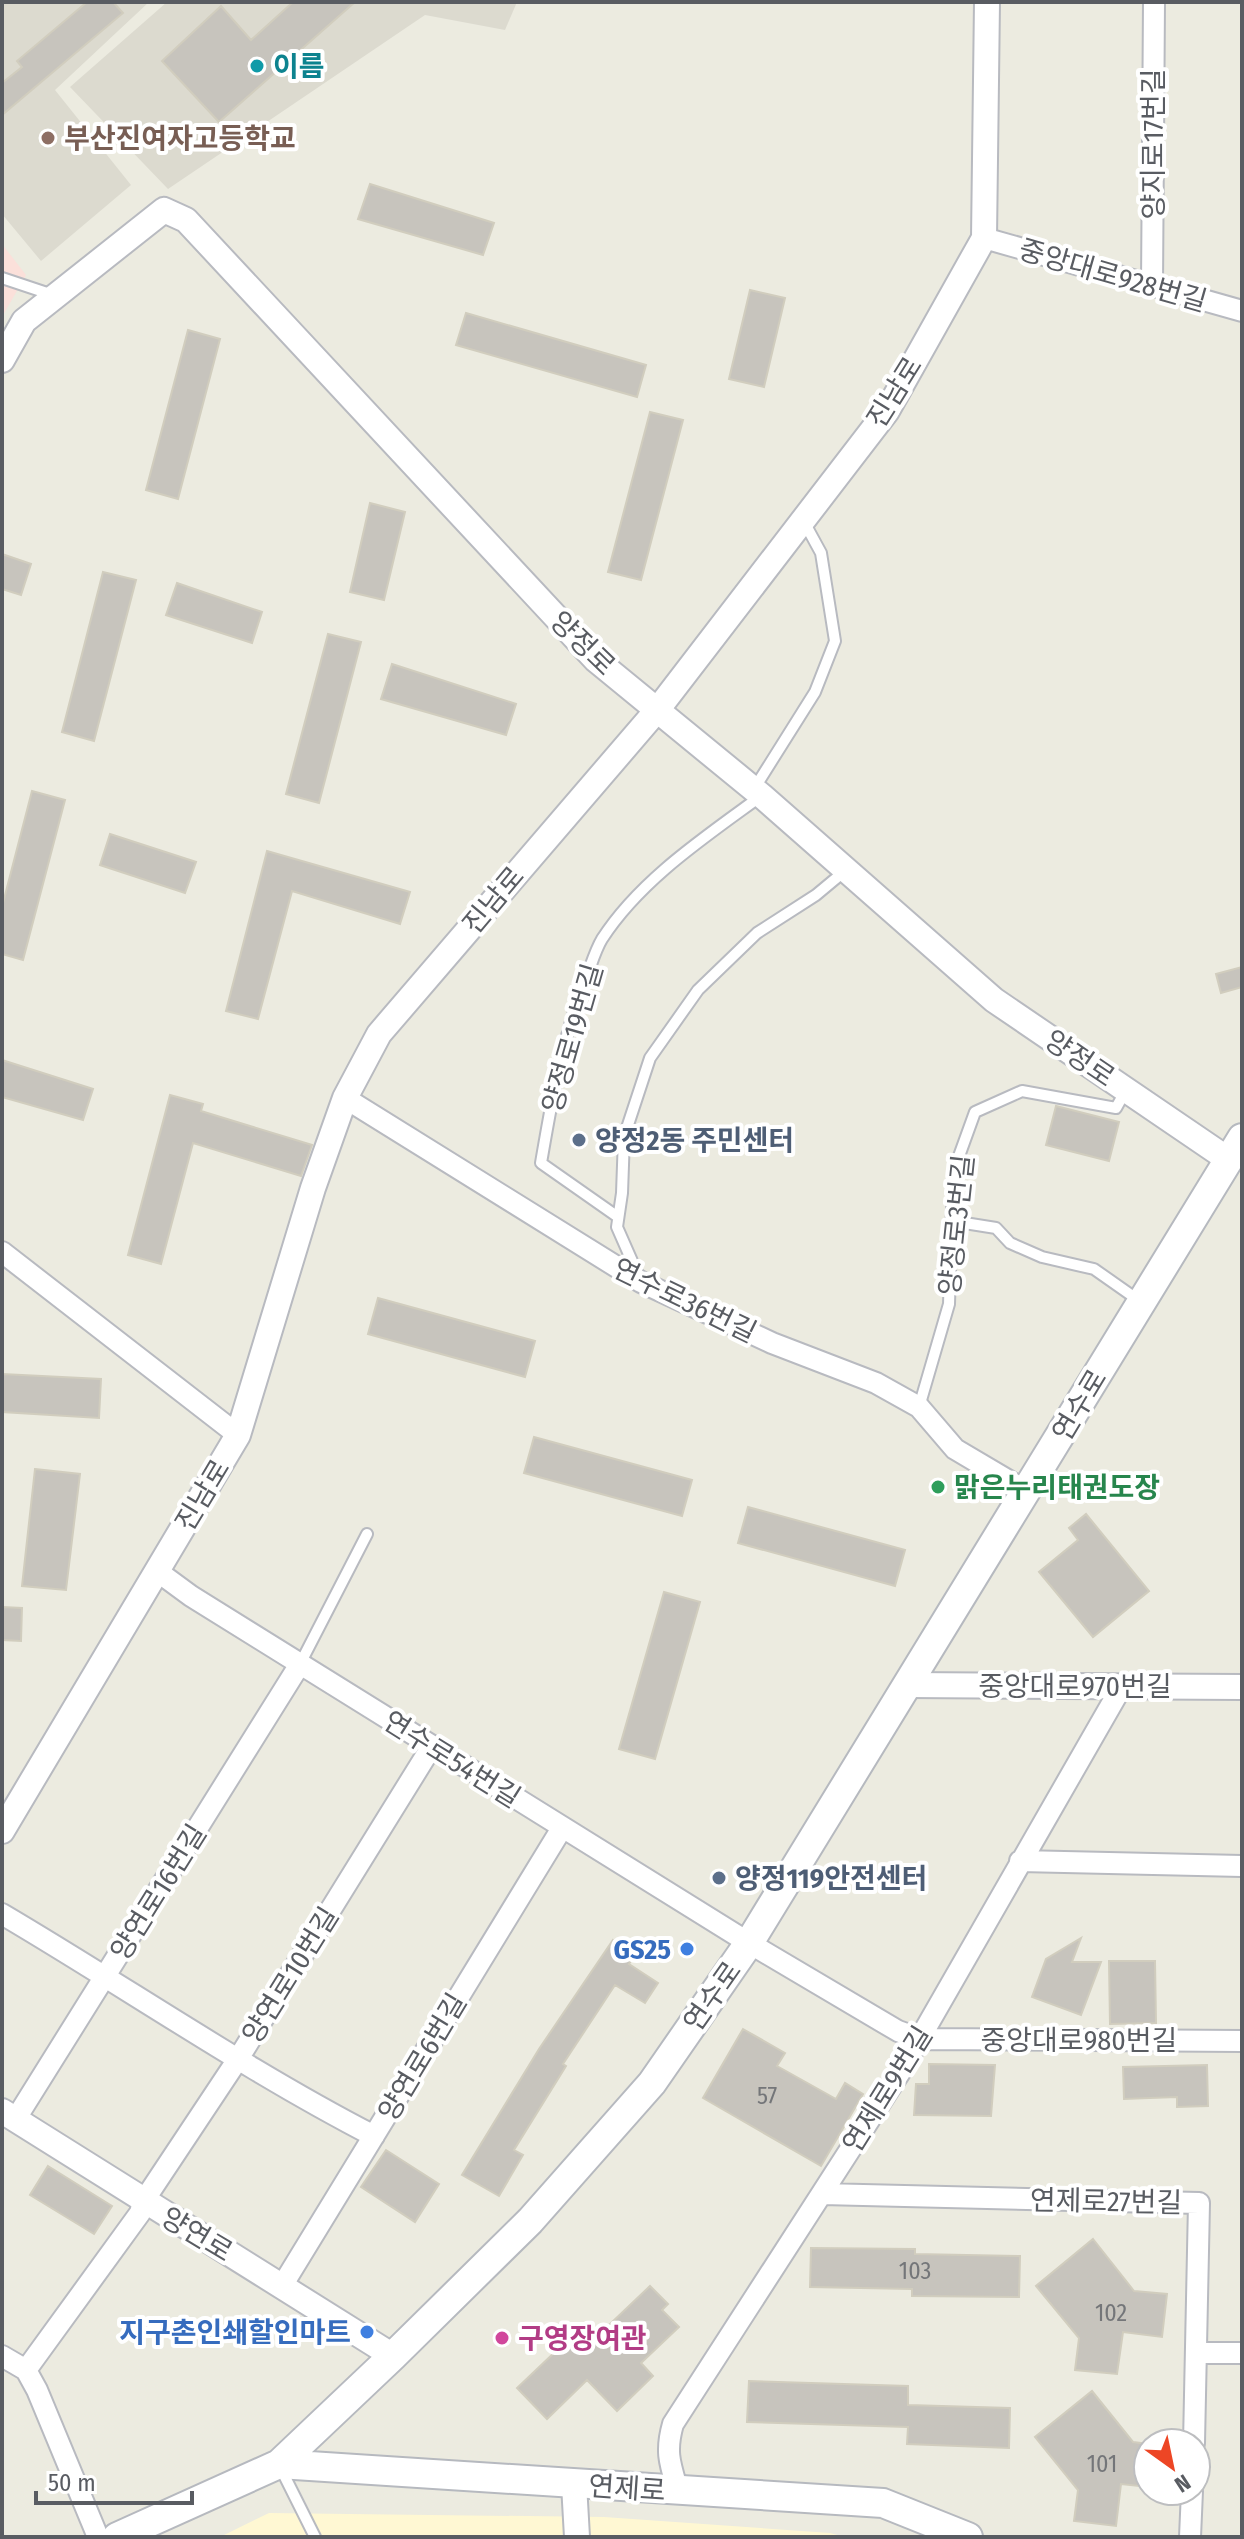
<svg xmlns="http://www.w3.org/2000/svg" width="1244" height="2539" font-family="'Fira Sans Condensed','Noto Sans KR',sans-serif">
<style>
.commercial{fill:#fff8d3}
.education{fill:#dcdacf}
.medical{fill:#fbe0da}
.building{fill:#c7c4bd;stroke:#d1cdbe;stroke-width:2}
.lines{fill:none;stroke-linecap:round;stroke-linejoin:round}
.service-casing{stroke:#b8bac0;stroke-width:14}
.minor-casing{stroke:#b8bac0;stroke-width:24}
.tertiary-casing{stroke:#b8bac0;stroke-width:28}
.secondary-casing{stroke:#b6b9bf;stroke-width:32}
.service{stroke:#fff;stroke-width:10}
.minor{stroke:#fff;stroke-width:20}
.tertiary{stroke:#fff;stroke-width:24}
.secondary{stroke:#fff;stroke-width:28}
.culture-dot{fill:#0f9aa8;stroke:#fff;stroke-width:3}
.education-dot{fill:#8d6e63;stroke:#fff;stroke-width:3}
.service-dot{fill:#5c6f8a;stroke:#fff;stroke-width:3}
.leisure-dot{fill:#2e9e5b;stroke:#fff;stroke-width:3}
.shop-dot{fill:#3f7fe0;stroke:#fff;stroke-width:3}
.hotel-dot{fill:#d1479c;stroke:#fff;stroke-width:3}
.labels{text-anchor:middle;stroke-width:8;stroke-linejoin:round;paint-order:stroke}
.number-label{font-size:24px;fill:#747679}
.culture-label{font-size:28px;font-weight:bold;fill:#0d838f;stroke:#fff;text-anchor:start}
.education-label{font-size:28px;font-weight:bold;fill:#785e54;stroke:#fff;text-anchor:start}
.street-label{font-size:28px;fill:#595c62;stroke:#fff}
.service-label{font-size:28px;font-weight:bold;fill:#4e5e75;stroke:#fff;text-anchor:start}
.leisure-label{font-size:28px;font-weight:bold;fill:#27864d;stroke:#fff;text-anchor:start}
.shop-label{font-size:28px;font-weight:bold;fill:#366cbe;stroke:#fff;text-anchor:end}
.hotel-label{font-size:28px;font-weight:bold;fill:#b23c85;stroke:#fff;text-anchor:start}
</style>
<rect width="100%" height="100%" fill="#ecebe0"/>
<!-- commercial -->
<path class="commercial" d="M269,2513l335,4 226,16 15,4h-625z"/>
<!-- education -->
<path class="education" d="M2,2h147l-94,88 76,95 -90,76 -39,-47z
M167,2h350l-12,28 -80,-15 -257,174 -98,-102z"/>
<!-- medical -->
<path class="medical" d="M2,244l24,31 -24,42z"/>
<!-- building -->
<path class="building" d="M87,2h26l10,11 -121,102v-32l20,-16 -5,-6z
M293,2h62l-136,120 -57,-61 59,-55 30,34z
M370,184l124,39 -11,32 -125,-36z
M750,290l35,8 -21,89 -35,-8z
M466,313l180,52 -9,32 -181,-52z
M188,330l32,9 -42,160 -32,-9z
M650,412l33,8 -42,160 -33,-8z
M370,503l35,9 -21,88 -34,-8z
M2,554l29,10 -10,31 -19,-6z
M103,572l33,8 -42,161 -32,-9z
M177,583l85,29 -10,31 -86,-28z
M328,634l33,8 -42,161 -33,-9z
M392,664l124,40 -10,31 -125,-36z
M32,791l33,9 -42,160 -21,-6v-47z
M110,834l86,28 -11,31 -85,-28z
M267,851l143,41 -10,32 -108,-33 -34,128 -32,-8z
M1242,967v20l-21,6 -5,-19z
M2,1060l91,29 -10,31 -81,-23z
M170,1095l33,9 -2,7 111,34 -11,31 -108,-33 -32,121 -33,-9z
M1056,1106l63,16 -10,39 -63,-16z
M378,1298l157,43 -10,36 -157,-43z
M2,1374l99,5 -2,39 -97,-6z
M534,1437l158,43 -10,36 -158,-43z
M35,1469l45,5 -14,116 -44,-4z
M748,1507l157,43 -10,36 -157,-43z
M1086,1514l63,77 -56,46 -54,-65 39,-32 -9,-12z
M664,1592l36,10 -45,157 -36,-10z
M2,1607l20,1 -1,33 -19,-1z
M1081,1938l-9,24h29l-20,53 -49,-18 14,-38z
M613,1940l22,15 -6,9 29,19 -13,20 -30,-18 -52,79 3,2 -52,84 9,5 -24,41 -37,-21 77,-126z
M1109,1961h46l1,62 -46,1z
M743,2029l42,24 -8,13 59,33 9,-16 18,11 -42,72 -118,-68z
M929,2064l66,1 -4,51 -77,-1 2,-31h13z
M1207,2065l1,41 -31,1v-10l-53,2 -1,-32z
M386,2150l53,34 -24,38 -54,-35z
M48,2166l64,40 -18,28 -64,-39z
M1093,2239l41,52 33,3 -5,43 -39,-5 -6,42 -42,-4 4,-32 -43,-52z
M811,2248l104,1v5l105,2 -1,41 -107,-1v-7l-102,-2z
M650,2286l18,18 -6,6 17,17 -38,36 12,13 -36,35 -30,-31 -40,39 -30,-31 59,-56 12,13z
M749,2381l159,5v19l102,3 -1,40 -102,-4 1,-17 -161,-5z
M1092,2391l41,51 15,2v43l-27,-3 -5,42 -42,-5 4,-31 -43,-53z"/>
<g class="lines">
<defs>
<path id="service" d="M2,278l51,17
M754,789l61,-97 20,-51 -14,-88 -18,-33
M618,1217l-77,-54c11,-64 22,-130 47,-190 4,-11 8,-24 14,-34 38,-59 103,-102 159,-143
M952,1221l44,7 14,15 32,14 52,12 47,33
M639,1277l-22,-50 5,-34 2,-56 26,-79 48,-68 59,-57 59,-38 30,-25
M919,1407l30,-103 3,-96 6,-49 17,-47 47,-21 94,17 10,-18
M300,1664l67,-130
M280,2467l35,70"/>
<path id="minor" d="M984,238l258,73
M1152,286l2,-284
M345,1098l296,184 131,61 104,40 43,24 36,42 71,42
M2,1252l236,183
M157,1571l34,25 558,347 149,88 22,8 322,2
M1020,1861l222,5
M2,1914c124,73 244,156 372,222
M15,2120l285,-456
M822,2194l377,9 -5,240
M282,2286l280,-458
M1197,2353h45
M2,2356l24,14 11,20 61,147
M26,2370l114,-157 3,-11 95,-143 194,-313
M678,2491c-8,-27 -13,-39 -5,-67l231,-358 218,-380
M1190,2537l2,-46"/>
<path id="tertiary" d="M2,360l22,-39 140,-111 22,10 410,440 166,136 232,204 235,160
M908,1685l334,2
M2,1831l236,-396 75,-247 32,-90 34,-64 279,-325 229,-298 97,-173 3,-236
M2,2111l391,245
M574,2484l3,53"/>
<path id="secondary" d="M279,2464l604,39 85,34
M117,2537l162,-73 114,-108 137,-135 122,-138 97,-140 493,-805"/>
</defs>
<!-- service casing -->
<use href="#service" class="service-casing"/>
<!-- minor casing -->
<use href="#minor" class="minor-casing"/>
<!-- tertiary casing -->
<use href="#tertiary" class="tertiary-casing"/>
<!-- secondary casing -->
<use href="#secondary" class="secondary-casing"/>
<!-- service -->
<use href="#service" class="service"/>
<!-- minor -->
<use href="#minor" class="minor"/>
<!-- tertiary -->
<use href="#tertiary" class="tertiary"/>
<!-- secondary -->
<use href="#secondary" class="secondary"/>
</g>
<!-- markers -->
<circle class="culture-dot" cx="257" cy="66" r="8"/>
<circle class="education-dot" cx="48" cy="138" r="8"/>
<g class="service-dot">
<circle cx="579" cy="1140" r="8"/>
<circle cx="719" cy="1878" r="8"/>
</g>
<circle class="leisure-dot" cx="938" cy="1487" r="8"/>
<g class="shop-dot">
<circle cx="687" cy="1949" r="8"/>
<circle cx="367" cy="2332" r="8"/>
</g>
<circle class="hotel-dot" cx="502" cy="2338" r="8"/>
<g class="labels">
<!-- number labels -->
<g class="number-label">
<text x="767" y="2104">57</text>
<text x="915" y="2279">103</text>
<text x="1111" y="2321">102</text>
<text x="1102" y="2472">101</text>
</g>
<!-- culture labels -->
<g class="culture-label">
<text x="273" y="76">이름</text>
</g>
<!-- education labels -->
<g class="education-label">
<text x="64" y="148">부산진여자고등학교</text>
</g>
<!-- street labels -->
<g class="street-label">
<text transform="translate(1153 144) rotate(-90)" y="10">양지로17번길</text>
<text transform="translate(1113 275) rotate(16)" y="10">중앙대로928번길</text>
<text transform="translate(894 392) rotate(-58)" y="10">진남로</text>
<text transform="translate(583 643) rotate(44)" y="10">양정로</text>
<text transform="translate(493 900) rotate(-50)" y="10">진남로</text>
<text transform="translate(572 1038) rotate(-74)" y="10">양정로19번길</text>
<text transform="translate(1080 1058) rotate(34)" y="10">양정로</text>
<text transform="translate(956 1225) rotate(-84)" y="10">양정로3번길</text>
<text transform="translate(685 1300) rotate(26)" y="10">연수로36번길</text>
<text transform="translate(1079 1405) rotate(-59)" y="10">연수로</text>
<text transform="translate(202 1495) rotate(-59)" y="10">진남로</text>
<text x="1075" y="1696">중앙대로970번길</text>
<text transform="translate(452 1759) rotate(32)" y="10">연수로54번길</text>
<text transform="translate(158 1892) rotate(-58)" y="10">양연로16번길</text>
<text transform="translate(290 1975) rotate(-58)" y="10">양연로10번길</text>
<text transform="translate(712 1996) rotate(-55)" y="10">연수로</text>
<text x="1079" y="2050">중앙대로980번길</text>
<text transform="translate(422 2057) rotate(-59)" y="10">양연로6번길</text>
<text transform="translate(887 2089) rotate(-58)" y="10">연제로9번길</text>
<text transform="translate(1106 2201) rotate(1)" y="10">연제로27번길</text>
<text transform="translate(197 2234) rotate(31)" y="10">양연로</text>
<text transform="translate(627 2488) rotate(4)" y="10">연제로</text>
</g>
<!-- service labels -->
<g class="service-label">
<text x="595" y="1150">양정2동 주민센터</text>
<text x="735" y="1888">양정119안전센터</text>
</g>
<!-- leisure labels -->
<g class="leisure-label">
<text x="954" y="1497">맑은누리태권도장</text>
</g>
<!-- shop labels -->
<g class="shop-label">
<text x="671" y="1959">GS25</text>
<text x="351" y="2342">지구촌인쇄할인마트</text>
</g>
<!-- hotel labels -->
<g class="hotel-label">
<text x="518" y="2348">구영장여관</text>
</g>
</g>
<!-- border -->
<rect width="1244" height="2539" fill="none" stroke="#595c62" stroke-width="8"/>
<!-- north arrow -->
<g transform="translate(1172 2467) rotate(147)"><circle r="38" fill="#ffffff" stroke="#bdbec0" stroke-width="2"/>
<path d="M0-6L14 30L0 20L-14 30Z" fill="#ed4625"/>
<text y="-12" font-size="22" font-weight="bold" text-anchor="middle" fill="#595c62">N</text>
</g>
<!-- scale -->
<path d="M36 2491v12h156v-12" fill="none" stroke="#595c62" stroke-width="4"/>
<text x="48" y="2491" font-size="24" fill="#595c62" stroke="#ffffff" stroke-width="6" paint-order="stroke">50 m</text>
</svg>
